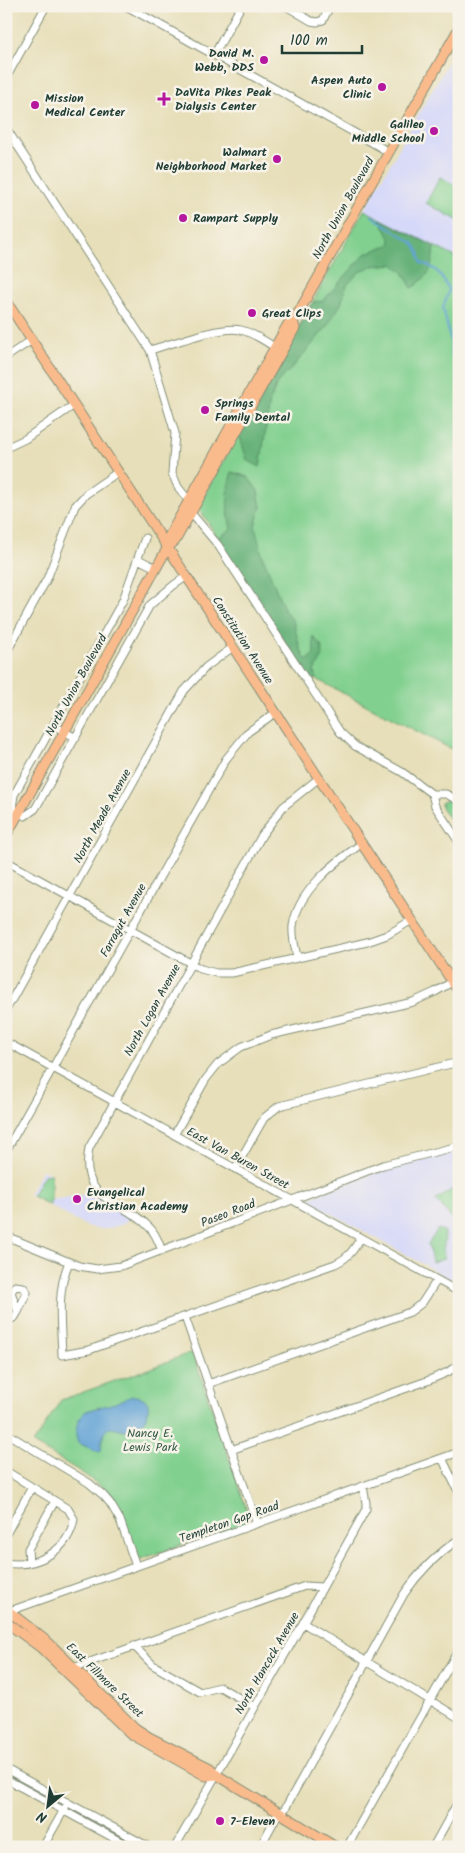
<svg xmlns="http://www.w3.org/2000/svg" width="465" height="1853" font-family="Kalam,sans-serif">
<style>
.built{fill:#d5d8f9}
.green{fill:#81d08f;stroke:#508662}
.forest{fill:#68b27a;stroke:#447857}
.water{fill:#62a3d5;stroke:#407084}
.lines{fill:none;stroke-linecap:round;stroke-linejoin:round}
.stream{stroke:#62a3d5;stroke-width:2}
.minor-casing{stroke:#838e76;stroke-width:9}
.major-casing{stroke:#838e76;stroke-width:11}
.minor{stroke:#fff;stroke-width:7}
.major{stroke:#fabb8c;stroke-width:9}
.poi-dot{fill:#b5179e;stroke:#f7f3e8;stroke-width:2}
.labels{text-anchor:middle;stroke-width:5;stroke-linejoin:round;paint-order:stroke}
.poi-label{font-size:12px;font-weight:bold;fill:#1f3d34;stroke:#f7f3e8;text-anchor:start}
.street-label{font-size:12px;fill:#1f3d34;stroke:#f7f3e8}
.park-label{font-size:12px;fill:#335a46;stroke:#f7f3e8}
</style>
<rect width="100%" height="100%" fill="#f7f3e8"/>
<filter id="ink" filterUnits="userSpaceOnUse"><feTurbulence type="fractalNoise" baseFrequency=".02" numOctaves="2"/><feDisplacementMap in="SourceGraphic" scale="10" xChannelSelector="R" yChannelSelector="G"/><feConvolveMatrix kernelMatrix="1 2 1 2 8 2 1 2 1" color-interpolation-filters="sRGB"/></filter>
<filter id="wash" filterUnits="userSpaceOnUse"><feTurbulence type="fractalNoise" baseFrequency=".0096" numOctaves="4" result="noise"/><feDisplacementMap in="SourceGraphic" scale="20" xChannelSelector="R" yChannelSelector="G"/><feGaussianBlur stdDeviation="1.12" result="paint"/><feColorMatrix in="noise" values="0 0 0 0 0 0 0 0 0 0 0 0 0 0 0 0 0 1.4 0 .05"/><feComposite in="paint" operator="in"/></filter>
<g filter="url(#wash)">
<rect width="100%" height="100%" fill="#e7dfb9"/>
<!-- built -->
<path class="built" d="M455,50h4v209l-95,-49z
M459,1152v132l-150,-83v-2l3,-2 81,-31z
M42,1170l9,4v26l42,-7 11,11 26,14 -9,7 -15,4h-10l-14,-5 -53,-30z"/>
<!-- green -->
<path class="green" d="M440,177l19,10v34l-33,-18z
M364,210l95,49v494l-143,-74 -4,3 -75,-112 -38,-62v-3z
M447,800l12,6v28l-18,-27v-4z
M51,1174v26l-2,5 -17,-9 12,-21z
M459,1185v35l-5,1 -18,-21z
M438,1229l6,2c3,9 -3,16 0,28l-12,3 -4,-18z
M189,1353l4,1 56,162 -1,4 -6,4 -101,35 -5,-4c-6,-17 -11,-35 -20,-50 -16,-27 -57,-45 -83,-61l28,-44 93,-33z"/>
<!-- forest -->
<path class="forest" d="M380,219l54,27c-2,24 -3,28 -22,42l-9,-16 -10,-8 -21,2 -13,6 -12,13 -6,19 -16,25 -34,40 -13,12 -8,20 -10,66 -13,-7 -8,-26 74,-132 10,-1 42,-47 26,-10 -1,-6z
M232,472l16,5 10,14 3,16 -6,19 7,29 23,56 8,10 7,27 5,11h5l4,-6 -1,-17 9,11v11l-8,13 2,8 -4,3 -7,-9 -88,-134 14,-10c-4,-20 -6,-38 1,-57z"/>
<!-- water -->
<path class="water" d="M132,1396c25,-1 18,24 3,33 -9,5 -18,-4 -28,-1l-5,12 -1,11 -2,1 -21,-9c-5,-11 -1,-24 8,-32l29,-8z"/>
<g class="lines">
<!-- stream -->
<path class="stream" d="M372,216l41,27 6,9 2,11c17,5 20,12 28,27l-6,18 8,35v11h8"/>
</g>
</g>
<g filter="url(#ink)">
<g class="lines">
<defs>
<path id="minor" d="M126,6l263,146
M286,6l25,15 6,1 6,-2 7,-14
M214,55l27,-49
M6,78l40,-72
M6,128l144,222 25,83 -3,40 6,14 11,14
M150,350c22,-6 71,-25 91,-20 13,3 27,13 38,20
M6,357l26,-17
M6,448l19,-9 49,-34
M191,513l27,32 122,187 15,14 47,26 30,22h14l13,7
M145,538l-22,62 -109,195 -2,13 13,8 10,-7 3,-5 112,-199 24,-20 13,-9
M138,559l18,9
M6,653l41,-74 28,-73 11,-12 32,-22
M53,725l23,13
M432,794l3,12 24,36
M6,861l195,108 15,4h16l135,-31 20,-7 25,-15
M297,957c-2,-10 -5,-20 -4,-31 5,-35 41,-63 68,-82
M6,1010l178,-319 22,-24 27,-20
M6,1042l453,250
M174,1135l32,-56 12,-15 23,-17 30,-12 142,-33 22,-10 17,-10
M6,1151l220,-392 22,-27 27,-19
M235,1169l29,-51 15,-12 180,-44
M6,1236l73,30 18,3 24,-3 262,-101 76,-19
M162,1251c-3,-8 -6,-18 -13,-24 -27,-29 -70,-23 -60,-79l173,-313 21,-28 36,-29
M69,1262c-13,30 -8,61 -7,93l27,-5 246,-86c13,-6 18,-13 25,-25
M15,1286l8,1 4,5 -9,20 -7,-20z
M185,1317l72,206
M6,1322l9,-5 3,-5
M208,1384l202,-72 12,-9 15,-23
M6,1433l83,50 14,12 7,8 10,17 16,46
M231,1450l196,-69 21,-9 11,-8
M442,1458l17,35
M6,1471l62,38 6,10c-5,32 -38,49 -68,44
M6,1534l26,-47
M29,1562l-1,-13 27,-48
M7,1612l452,-160
M303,1623l156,95
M134,1646l19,19 47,27 20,-5 35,20
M73,1668l232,-82 17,1
M6,1769l143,78
M6,1779l124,68
M282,1814l122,-220c15,-22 32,-39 55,-55
M43,1847l22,-39
M175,1847l128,-224 63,-114v-6l-3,-17
M260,1847l19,-35
M347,1847l112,-198
M433,1847l26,-47"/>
<path id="major" d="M6,301l453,691
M168,547l1,-11 106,-189 13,-23 5,-2 166,-294
M6,836l162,-289 7,-6 120,-213 -2,-6
M6,1609l43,34 86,85 14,9 61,31 7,7 119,72
M6,1622l34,25 91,87 75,42 11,-1"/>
</defs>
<!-- minor casing -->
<use href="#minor" class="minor-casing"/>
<!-- major casing -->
<use href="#major" class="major-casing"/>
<!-- minor -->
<use href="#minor" class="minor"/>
<!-- major -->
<use href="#major" class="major"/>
</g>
</g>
<!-- markers -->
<g class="poi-dot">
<circle cx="264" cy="60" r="5"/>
<circle cx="382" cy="87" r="5"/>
<path d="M161.5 91.5h5v5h5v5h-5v5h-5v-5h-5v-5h5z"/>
<circle cx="35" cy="105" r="5"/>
<circle cx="434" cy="131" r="5"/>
<circle cx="277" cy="159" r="5"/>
<circle cx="183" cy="218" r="5"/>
<circle cx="252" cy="313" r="5"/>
<circle cx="205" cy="410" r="5"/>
<circle cx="77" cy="1199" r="5"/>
<circle cx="220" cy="1821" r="5"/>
</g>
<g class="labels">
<!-- poi labels -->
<g class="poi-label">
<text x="254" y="57" text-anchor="end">David M.<tspan x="254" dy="14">Webb, DDS</tspan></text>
<text x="372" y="84" text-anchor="end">Aspen Auto<tspan x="372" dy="14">Clinic</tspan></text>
<text x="175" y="96">DaVita Pikes Peak<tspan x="175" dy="14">Dialysis Center</tspan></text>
<text x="45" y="102">Mission<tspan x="45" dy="14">Medical Center</tspan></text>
<text x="424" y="128" text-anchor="end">Galileo<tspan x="424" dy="14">Middle School</tspan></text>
<text x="267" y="156" text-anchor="end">Walmart<tspan x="267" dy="14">Neighborhood Market</tspan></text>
<text x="193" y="222">Rampart Supply</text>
<text x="262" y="317">Great Clips</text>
<text x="215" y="407">Springs<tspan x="215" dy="14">Family Dental</tspan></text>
<text x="87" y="1196">Evangelical<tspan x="87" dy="14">Christian Academy</tspan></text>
<text x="230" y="1825">7-Eleven</text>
</g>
<!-- street labels -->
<g class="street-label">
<text transform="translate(343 208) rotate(-61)" y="4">North Union Boulevard</text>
<text transform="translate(243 640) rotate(57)" y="4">Constitution Avenue</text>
<text transform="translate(76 685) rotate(-61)" y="4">North Union Boulevard</text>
<text transform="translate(102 816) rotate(-61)" y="4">North Meade Avenue</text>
<text transform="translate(123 920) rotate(-61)" y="4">Farragut Avenue</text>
<text transform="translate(152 1010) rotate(-61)" y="4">North Logan Avenue</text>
<text transform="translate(238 1158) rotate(29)" y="4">East Van Buren Street</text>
<text transform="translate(228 1213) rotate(-21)" y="4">Paseo Road</text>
<text transform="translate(229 1522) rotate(-19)" y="4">Templeton Gap Road</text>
<text transform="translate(267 1663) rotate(-60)" y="4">North Hancock Avenue</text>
<text transform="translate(105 1680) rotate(44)" y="4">East Fillmore Street</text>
</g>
<!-- park labels -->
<g class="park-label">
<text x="150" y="1437">Nancy E.<tspan x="150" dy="14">Lewis Park</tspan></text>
</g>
</g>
<!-- margin -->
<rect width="465" height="1853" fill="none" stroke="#f7f3e8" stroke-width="25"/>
<!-- north arrow -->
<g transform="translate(48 1806) rotate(209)" stroke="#f7f3e8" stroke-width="4" paint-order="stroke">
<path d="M0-4L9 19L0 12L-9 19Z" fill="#1f3d34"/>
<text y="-8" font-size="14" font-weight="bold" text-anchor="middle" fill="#1f3d34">N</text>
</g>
<!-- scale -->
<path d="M282 45v8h80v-8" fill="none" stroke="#1f3d34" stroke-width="2.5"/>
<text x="290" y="45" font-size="15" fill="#1f3d34" stroke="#f7f3e8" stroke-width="4" paint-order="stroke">100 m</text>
</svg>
